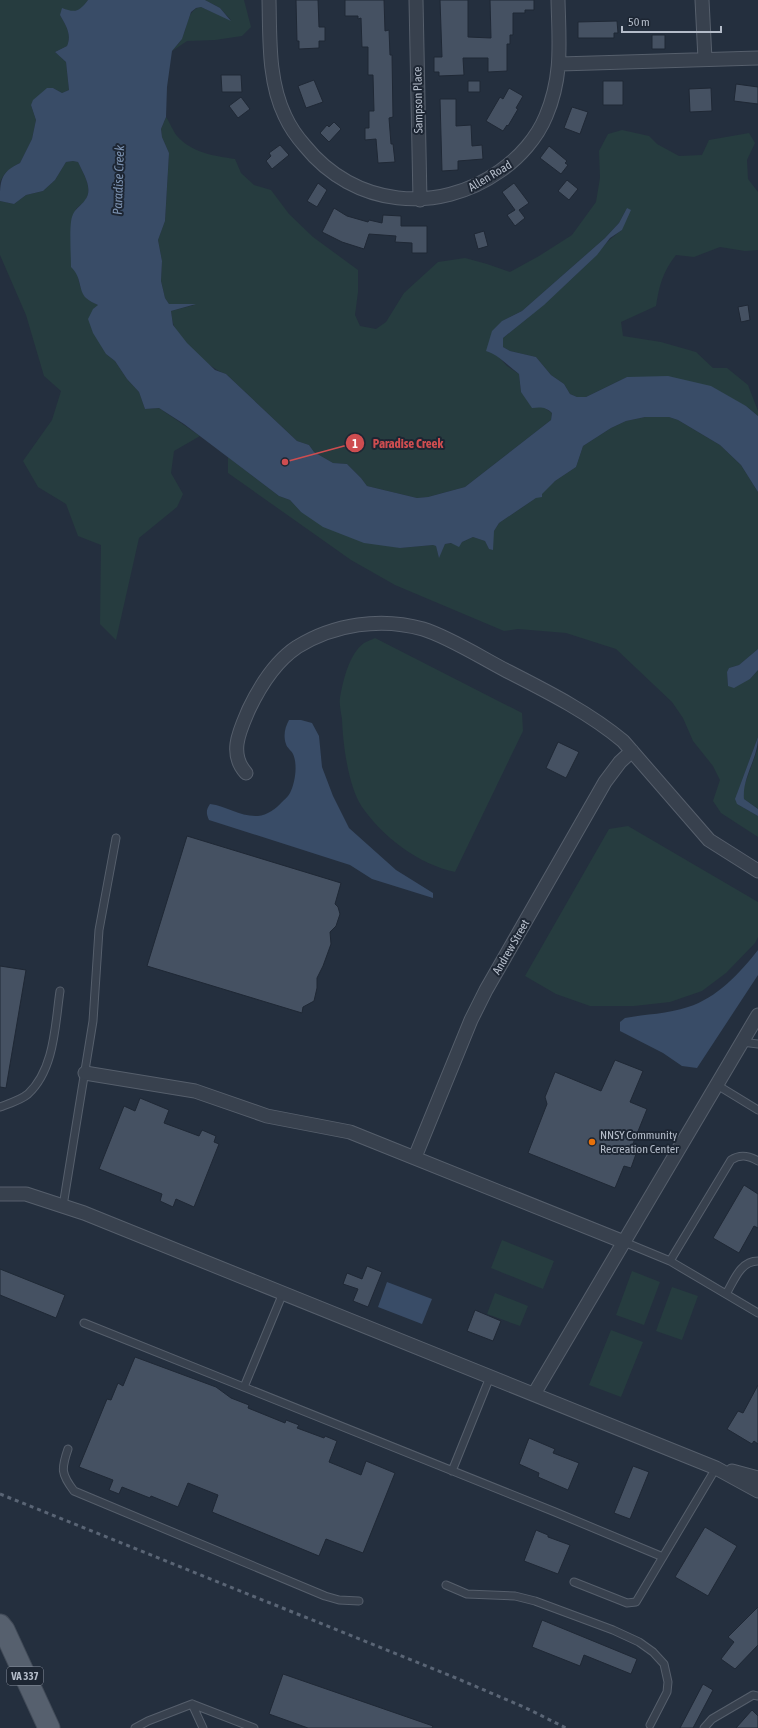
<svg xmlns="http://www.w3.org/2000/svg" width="758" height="1728" font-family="'Asap Condensed',sans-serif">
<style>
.green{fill:#263c3f}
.water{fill:#394c67}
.building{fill:#455162;stroke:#1f2835}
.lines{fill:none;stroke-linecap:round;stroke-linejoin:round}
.lane-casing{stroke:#565f6c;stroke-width:9}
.street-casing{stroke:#565f6c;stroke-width:15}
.primary-casing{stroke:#414a57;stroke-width:23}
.lane{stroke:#38414e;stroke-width:7}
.street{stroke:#38414e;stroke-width:13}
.primary{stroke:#56606e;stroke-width:21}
.rail{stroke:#5a6575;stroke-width:3;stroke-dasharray:4 4;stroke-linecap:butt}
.food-dot{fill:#e8710a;stroke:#1d2633;stroke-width:1.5}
.labels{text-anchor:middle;stroke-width:4;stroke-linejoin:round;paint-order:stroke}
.shield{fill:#1d2633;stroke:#878f9c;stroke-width:1}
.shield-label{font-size:11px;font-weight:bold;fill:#b4bcc9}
.street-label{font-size:12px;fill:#b4bcc9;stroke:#1d2633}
.poi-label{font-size:12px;fill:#b4bcc9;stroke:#1d2633;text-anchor:start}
.water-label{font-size:13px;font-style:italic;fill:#7c92b1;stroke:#1d2633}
.leader{fill:none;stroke:#ce4d50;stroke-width:1.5}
.callout-dot{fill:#ce4d50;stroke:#1d2633;stroke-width:1.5}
.mark-label{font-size:12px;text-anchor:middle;font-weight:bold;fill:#fff}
.callout-label{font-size:13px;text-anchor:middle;font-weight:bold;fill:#ce4d50;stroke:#1d2633;stroke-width:4;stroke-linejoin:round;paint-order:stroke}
</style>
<rect width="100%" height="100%" fill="#242f3e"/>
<!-- green -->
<path class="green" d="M0,0h88l-6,9 -22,6c6,11 12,19 7,31l-12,6 11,10 3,28 -7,3 -9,-5 -22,17 5,15 -4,19 -12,24c-9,4 -16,10 -20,19z
M205,0h39l7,27 -9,9 -27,4 -28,1 -15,10c3,-4 8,-8 10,-13 6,-11 5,-29 19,-31l30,13 -11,-12z
M166,117c4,6 7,14 11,19 15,17 38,20 58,23l6,14 13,12 17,5 18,24 24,23 45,33v22l-3,23 5,11 16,3 10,-7 18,-29 34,-31 27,-4 22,6 23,8 29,-16 33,-21 24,-33 4,-24 -1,-27 9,-17 14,-4 27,6 8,8 22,12 23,-1 7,-15 40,-7 6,10 -8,17 1,19 10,13v58l-13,1 -25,-4 -26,10 -18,-2c-13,16 -17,31 -20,51l-35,16 2,14 38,6 35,10 17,16h14l21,17 10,26v5l-12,-10 -119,-29 -41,20h-9l-7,-3 -6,-10 -13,-9 -15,-18 -26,-6 -7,-4v-9c28,-22 54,-45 80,-70 13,-13 24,-28 39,-38l5,-22 -8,15 -14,15 -83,73 -20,10 -6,33 11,12 12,8 2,18 31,21 -1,7 -86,67 -37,10 -11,1 -50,-12 -6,-8 -14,-14 -14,-1 -19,-11 -5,-7 -12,-4 -71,-67c-18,-6 -43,-31 -52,-48 -2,-4 -2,-10 -3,-15l23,-6 -25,-1 -4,-6 -4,-17 1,-20 -4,-21 7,-19 4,-68 -7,-16 -1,-8z
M73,161l5,1c5,11 15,26 8,37 -2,4 -7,7 -10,10 0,22 -4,69 9,87 3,5 8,6 13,9l8,49 9,7 12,18 12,13 6,17 14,-1 41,28 -26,15 -3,22 12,21 -6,13 -38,31 -23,102 -16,-16 1,-79 -23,-9 -12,-32 -28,-17 -15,-26 29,-41 9,-29 -17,-15 -18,-61 -26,-60v-54l14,3 12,-9 17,-4 12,-11 11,-18z
M645,417h24l9,3 42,25 21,20 17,27v157l-19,16 -10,3 -2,4 1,14 22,-7 8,-9v67l-21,57v10l21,12v21l-37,-24 -8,-12 7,-21 -7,-14 -20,-25 -10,-23 -11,-16 -56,-53 -50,-16 -48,-4 -14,2 -109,-46 -44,-25 -123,-87v-16l51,39 11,4 11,12 99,36 33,-3 3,1 3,11 6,-13 17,-2 11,-5 12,4 4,8 5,-18 5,-8 37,-25 19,-17 21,-14 7,-21 28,-18 15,-7z
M375,638l147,75 1,18 -68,141c-37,-8 -72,-35 -93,-65 -14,-21 -19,-63 -20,-88 -1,-7 -3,-15 -2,-21 3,-17 9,-44 24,-55 3,-2 8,-3 11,-5z
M758,748v61l-14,-10 -1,-10z
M628,826l130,76v35l-3,6 -29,30 -24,18 -32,11 -36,4h-44l-34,-12 -31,-18 84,-147z
M502,1240l52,21 -11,28 -52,-21z
M632,1271l28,11 -16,43 -28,-10z
M672,1287l26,9 -16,44 -26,-9z
M495,1293l33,13 -8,20 -33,-12z
M611,1330l32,12 -22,55 -32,-12z"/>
<!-- water -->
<path class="water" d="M88,0h117l15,8 11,13 -30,-14 -5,1 -5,4 -9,27 -10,12 -5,36 -1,30 -5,12 1,8 7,16 -4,68 -7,19 4,21 -1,20 4,17 4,6h27l-25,7 2,14 14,18 28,27 11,4 71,67 12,4 5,7 19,11 14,1 14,14 6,8 50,12 11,-1 37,-10 86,-67 1,-7c-6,-6 -11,-6 -20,-5l-11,-16 -2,-18c-11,-8 -20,-19 -33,-23l6,-20 10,-10 20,-10 83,-73 14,-15 8,-15 4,2 -9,20 -12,8 -13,17 -53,50 -41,33v9l7,4 26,6 15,18 13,9 6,10 7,3h9l41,-20 41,-1 43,10 35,20 12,10v76l-17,-27 -21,-20 -42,-25 -9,-3h-24l-19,4 -15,7 -28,18 -7,21 -21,14 -13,13v3l-6,1 -37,25 -5,8 -1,19 -4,-1 -4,-8 -12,-4 -11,5 -3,5 -8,-4 -6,1 -6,14 -3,-12 -3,-1 -33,3 -36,-5 -41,-16 -22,-15 -11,-12 -11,-4 -95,-72 -25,-16 -14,1 -6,-17 -12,-13 -12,-18 -9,-7 -13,-21 -5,-14 5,-10 5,-4c-4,-2 -9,-4 -12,-7 -8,-8 -4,-21 -15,-31 0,-11 -2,-41 1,-50 2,-8 9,-11 13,-17 9,-11 -2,-27 -7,-38l-5,-1 -7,1 -11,18 -12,11 -17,4 -12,9 -14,-3c0,-19 0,-29 20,-38l12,-24 4,-19 -5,-15 2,-5 14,-12h6l9,5 7,-3 -3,-28 -11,-10 12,-6c5,-12 -1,-20 -7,-31l2,-7c13,5 17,4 26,-8z
M758,649v21l-8,9 -16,9 -6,-2 -1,-14 2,-4 10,-3z
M289,720h12l11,3 7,13 3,31 11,29 16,32 47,42 37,23v5l-61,-19 -22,-14 -141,-45c-3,-7 -3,-10 1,-16 17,2 30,13 48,12 9,-1 18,-7 24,-14 2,-2 6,-5 8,-9 5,-10 8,-28 3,-39 -2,-4 -6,-6 -7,-10 -3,-8 -1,-17 3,-24z
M758,737c0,22 -16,40 -14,62l14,10v7l-21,-12 -2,-5z
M758,950v25l-61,93 -15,-2 -19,-13 -43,-22v-9l5,-4c21,-4 43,-4 63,-11 29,-9 52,-34 70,-57z
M387,1282l45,17 -10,25 -44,-17z"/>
<!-- building -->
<path class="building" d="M296,0h22l1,27h6v14h-6v7l-20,1v-8h-2z
M345,0h39l1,31 4,-1 1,25h2l1,62 -4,1 2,26h2l2,18 -17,1 -2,-24 -11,1v-12h4v-17h5l-1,-36h-5v-28h-6l-1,-29 -3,1v-3h-13z
M440,0h28v37l23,1 -1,-38h44v10h-9v3h-12v22h-3v9h-3v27l-19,1v-14h-25l1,17 -25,1v-4h-5v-15h8z
M617,21l1,12h-4v5h-36v-16z
M652,35h13v14h-13z
M221,75h20l1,17h-20z
M314,80l9,22 -17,6 -8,-22z
M468,81h12v11h-12z
M603,81h20v24h-20z
M736,84l22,3v17l-24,-3z
M509,88l14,8 -7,12 2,1 -10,17 -1,-1 -4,6 -17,-10 14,-24 3,2z
M711,88l1,23 -22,1 -1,-23z
M241,97l9,12 -12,9 -9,-12z
M440,99h16v27l15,-1 1,21 10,-1 1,14 -25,2v9l-16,1z
M572,107l16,5 -8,22 -16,-6z
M334,122l7,7 -12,13 -9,-9 7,-8 2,2z
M280,145l9,10 -17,14 -6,-8 5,-5 -2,-3z
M549,146l18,15 -2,2 3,2 -7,9 -21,-16z
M567,180l11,9 -9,11 -11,-9z
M318,183l9,7 -10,17 -10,-6z
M514,183l15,20 -10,7 6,8 -10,8 -8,-11 8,-5 -13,-18z
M334,208l13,8 21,6 1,-2 13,3 1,-8 18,1v10h26v27h-15v-10l-17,-1 1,-6 -27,-2 -5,15 -22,-7 -20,-10z
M484,231l4,15 -10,3 -4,-15z
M748,305l2,15 -9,2 -3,-15z
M558,742l21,10 -13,26 -20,-10z
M187,836l154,47 -6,21 3,3 2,7 -4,12 -6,6 1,12 -8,22 -6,12v10l-3,13 -11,6 -1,6 -155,-47z
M0,966l26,4 -20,118 -6,-1z
M615,1060l28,11 -13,31 17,7 -17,42 6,3 -5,14 -7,-2 -9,22 -87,-35 19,-49 -2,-7 10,-25 46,19z
M140,1098l29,12 -5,13 35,13 3,-6 14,6 -2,6 5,2 -25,63 -18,-8 -3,8 -13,-6 2,-7 -63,-25 25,-63 11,5z
M744,1185l14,9v34l-4,-2 -15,27 -26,-15z
M367,1266l15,6 -14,35 -15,-6 5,-12 -15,-5 4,-11 15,6z
M0,1269l65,26 -9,23 -56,-23z
M475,1310l26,11 -8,20 -26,-10z
M135,1357l81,30 15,11 18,7 -1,3 37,15 1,-3 13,5 -2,3 27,10 1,-2 12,5 -8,21 32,13 5,-14 29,12 -32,80 -37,-14 -7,17 -107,-44 6,-17 -30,-12 -10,24 -27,-11 -1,2 -28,-11 -3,7 -10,-4 4,-10 -34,-13 28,-68 4,1 7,-17 5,3z
M758,1385v59l-4,-3 -2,3 -25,-15 11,-18 5,2z
M529,1438l26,11 -2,4 26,10 -11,27 -30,-13 1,-4 -20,-9z
M633,1466l16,6 -19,47 -16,-6z
M705,1527l32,19 -29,50 -33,-19z
M536,1530l12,5v2l22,8 -12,29 -34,-13z
M758,1607v38l-23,24 -14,-10 13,-17 -6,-5z
M542,1620l95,39 -6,15 -47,-19 -4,11 -48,-19z
M283,1674l150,52 -1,2h-124l-39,-14z
M703,1684l10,6 -20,38h-13z
M752,1710l6,6v12h-22z"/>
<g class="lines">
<defs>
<path id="lane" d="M742,1042l16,2
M717,1085l41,25
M0,1107c8,-3 21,-7 28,-13 27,-25 27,-70 32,-103
M63,1206l30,-185 6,-91 17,-92
M624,1242l46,19 88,52
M670,1261l61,-101c9,-6 17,-5 27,1
M726,1294c8,-13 14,-33 32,-33
M84,1323l471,189 108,45
M244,1387l39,-94
M68,1449c-7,20 -7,25 6,42l251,105 14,4 20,1
M452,1471l38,-94
M574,1582l53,21 9,-1 80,-134
M446,1585l21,9 48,2 20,5 78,29 26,12 14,10 11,12 4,18 -1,10 -17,33
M192,1704l11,24
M135,1728l13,-7 44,-17 62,24
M704,1728l8,-9 41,-24 5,1"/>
<path id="street" d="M269,0c1,38 -1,81 16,116 5,11 12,21 20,30 49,61 133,69 195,25 19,-13 37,-33 46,-55 17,-40 13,-74 12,-116
M416,0l4,200
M702,0l3,59
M560,64l198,-6
M246,773c-18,-20 -6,-43 3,-64 11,-23 27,-48 48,-62 37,-23 84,-30 126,-18 26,8 59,29 84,42 41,21 81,41 116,70l86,99 49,31
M85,1073l110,18 72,25 83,16 274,110
M415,1157l56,-137 15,-30 119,-208 15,-20 12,-11
M0,1194h26l58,19 632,255 42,23
M534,1394l224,-379
M732,1471l26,7"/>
<path id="primary" d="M0,1625l4,5 45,98"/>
</defs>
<!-- lane casing -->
<use href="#lane" class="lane-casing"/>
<!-- street casing -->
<use href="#street" class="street-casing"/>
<!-- primary casing -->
<use href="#primary" class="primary-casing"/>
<!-- lane -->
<use href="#lane" class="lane"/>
<!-- street -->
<use href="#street" class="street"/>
<!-- primary -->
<use href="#primary" class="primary"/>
<!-- rail -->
<path class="rail" d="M0,1494l456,184 70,30 40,20"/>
</g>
<!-- markers -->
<circle class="food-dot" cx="592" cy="1142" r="4"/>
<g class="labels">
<!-- shield labels -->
<rect class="shield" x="7" y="1667" width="36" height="18" rx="3"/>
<g class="shield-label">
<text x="25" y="1680">VA 337</text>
</g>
<!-- street labels -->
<g class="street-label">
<text transform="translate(418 100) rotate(-91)" y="4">Sampson Place</text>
<text transform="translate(490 176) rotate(-31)" y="4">Allen Road</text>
<text transform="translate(511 947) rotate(-60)" y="4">Andrew Street</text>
</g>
<!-- poi labels -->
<g class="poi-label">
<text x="600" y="1139">NNSY Community<tspan x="600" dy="14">Recreation Center</tspan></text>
</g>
<!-- water labels -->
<g class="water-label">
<text transform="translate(118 180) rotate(-88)" y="5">Paradise Creek</text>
</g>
</g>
<!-- callouts -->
<path class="leader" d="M285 462L355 443"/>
<g class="callout-dot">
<circle cx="285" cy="462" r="4"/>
<circle cx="355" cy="443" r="10"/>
</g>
<g class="mark-label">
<text x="355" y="448">1</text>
</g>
<g class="callout-label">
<text x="408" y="448">Paradise Creek</text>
</g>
<!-- scale -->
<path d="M622 26v6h99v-6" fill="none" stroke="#b4bcc9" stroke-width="2"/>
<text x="628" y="26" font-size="12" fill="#b4bcc9" stroke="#1d2633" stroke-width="3" paint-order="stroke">50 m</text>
</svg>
